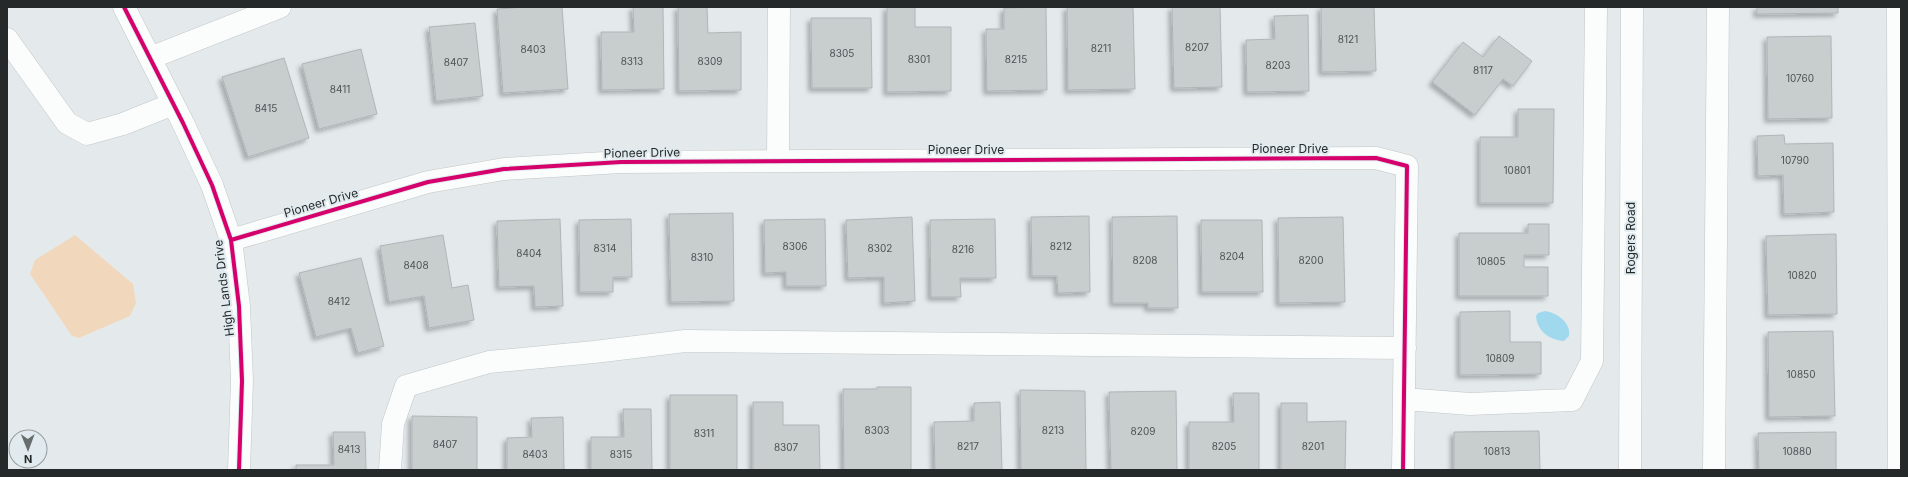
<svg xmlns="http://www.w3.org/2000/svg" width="1908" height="477" font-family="Inter,sans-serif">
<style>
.green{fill:#f1d8bd}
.water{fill:#a0d9ee}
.building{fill:#c8cdce;stroke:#b1b5b7;filter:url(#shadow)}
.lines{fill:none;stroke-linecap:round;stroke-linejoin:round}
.minor-casing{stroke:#c1c6c8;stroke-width:23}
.minor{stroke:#fbfcfc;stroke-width:22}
.cycleway-casing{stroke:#e1ebef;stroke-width:6}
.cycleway{stroke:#d6006c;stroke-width:4}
.labels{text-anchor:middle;stroke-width:4;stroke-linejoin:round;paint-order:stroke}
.number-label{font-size:10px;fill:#4e5253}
.street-label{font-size:12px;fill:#25292a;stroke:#e1ebef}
</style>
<defs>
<filter id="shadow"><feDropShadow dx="-3.5" dy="3.5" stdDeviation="2" flood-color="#0004"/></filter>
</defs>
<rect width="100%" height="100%" fill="#e4eaec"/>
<!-- green -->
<path class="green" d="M75,235l58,49 3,19 -6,13 -51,22 -7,-2 -42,-62 5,-14z"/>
<!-- water -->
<path class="water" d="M1545,311c12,2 26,11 24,25l-5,5c-15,-1 -27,-10 -28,-25l2,-3z"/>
<!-- building -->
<path class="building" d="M526,7h36l6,82 -65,4 -6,-84z
M633,7h30l1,82 -62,1 -1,-58h33z
M678,7h29l1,26 33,-1v58l-62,1z
M887,7h28v20h36v64l-64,1z
M1046,7l1,83 -60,1 -1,-62h18v-21z
M1067,7h66l2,82 -67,1z
M1172,7h48l2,80 -48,1z
M1321,7h53l2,64 -54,1z
M1757,7h81v6l-81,1z
M1308,15l1,76 -62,1 -1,-52 29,-1 -1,-23z
M811,18h60l1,70h-60z
M475,23l8,73 -47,5 -7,-74z
M1499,36l33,25 -19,25 -10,-7 -28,36 -43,-33 31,-40 20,15z
M1831,36l1,82 -64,1 -1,-82z
M361,49l16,65 -58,15 -17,-65z
M284,58l25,80 -61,19 -26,-80z
M1518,109h36l-1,94h-73v-66h38z
M1784,135l1,9 48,-1 1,69 -50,2 -1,-39 -25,1 -1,-40z
M733,213l1,88 -63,1 -2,-88z
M1089,216l1,76 -32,1 -1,-17h-25l-1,-59z
M1177,216l1,92h-30v-5h-35l-1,-86z
M912,217l3,84 -31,2v-26l-36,1 -2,-58z
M1343,217l2,85 -66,1 -1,-85z
M560,219l3,87 -28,1 -1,-21 -35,1 -2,-66z
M631,219l1,58h-19v15h-33l-1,-72z
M825,219l1,67h-40v-14l-21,1 -1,-53z
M995,219l1,59h-36l1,19h-30l-1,-77z
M1201,220h61l1,72h-61z
M1528,224h21v31h-25v12h24v29h-89v-63h69z
M1836,234l1,80 -69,1 -2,-79z
M443,235l9,53 16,-3 6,35 -45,8 -5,-32 -35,6 -9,-56z
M361,258l23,88 -26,7 -7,-25 -35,9 -17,-64z
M1510,311v31h31v32l-81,1v-63z
M1833,331l2,85 -66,1 -1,-85z
M877,387h34v83h-67l-1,-81h34z
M1020,390l65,1 1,79h-65z
M1176,391l1,79h-66l-2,-78z
M1233,393h26v77h-70v-48h45z
M670,395h67v75h-67z
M753,402h30v23h36l1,45h-67z
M1000,402l2,68h-67l-1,-48 40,-1v-18z
M1281,403h26v19l39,-1 -1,49h-64z
M623,409h28l1,61h-61v-33h33z
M412,416l65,1v53h-65z
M563,417l1,53h-57v-32l25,-1 -1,-19z
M1539,431l1,39h-86v-38z
M333,432h32l1,38h-70v-5h38z
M1836,432v38h-77l-1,-37z"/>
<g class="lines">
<defs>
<path id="minor" d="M124,7l59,116 29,62 19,55 8,66 3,75 -3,89
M1898,7l1,463
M7,39l60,84 20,11 36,-10 50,-20
M150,58l130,-51
M778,161l1,-154
M231,240l197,-58 76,-13 117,-7 755,-4 31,8 -4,304
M1404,399l66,5 102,-4 20,-39 4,-354
M390,470l3,-46 13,-38 83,-24 105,-10 91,-11 720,7
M1630,470l2,-463
M1714,470l4,-463"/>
</defs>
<!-- minor casing -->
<use href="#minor" class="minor-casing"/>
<!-- minor -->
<use href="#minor" class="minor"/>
<defs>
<path id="cycleway" d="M124,7l59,116 29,62 19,55 8,66 3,75 -3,89
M231,240l197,-58 76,-13 117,-7 755,-4 31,8 -4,304"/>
</defs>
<!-- cycleway casing -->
<use href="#cycleway" class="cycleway-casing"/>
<!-- cycleway -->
<use href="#cycleway" class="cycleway"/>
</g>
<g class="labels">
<!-- number labels -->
<g class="number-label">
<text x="1348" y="43">8121</text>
<text x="1197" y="51">8207</text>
<text x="1101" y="52">8211</text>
<text x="533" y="53">8403</text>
<text x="842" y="57">8305</text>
<text x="919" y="63">8301</text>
<text x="1016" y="63">8215</text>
<text x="632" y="65">8313</text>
<text x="710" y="65">8309</text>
<text x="456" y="66">8407</text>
<text x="1278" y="69">8203</text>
<text x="1483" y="74">8117</text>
<text x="1800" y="82">10760</text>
<text x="340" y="93">8411</text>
<text x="266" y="112">8415</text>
<text x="1795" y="164">10790</text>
<text x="1517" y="174">10801</text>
<text x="795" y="250">8306</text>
<text x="1061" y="250">8212</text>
<text x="605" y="252">8314</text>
<text x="880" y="252">8302</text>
<text x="963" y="253">8216</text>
<text x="529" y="257">8404</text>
<text x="1232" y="260">8204</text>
<text x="702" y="261">8310</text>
<text x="1145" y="264">8208</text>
<text x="1311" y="264">8200</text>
<text x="1491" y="265">10805</text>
<text x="416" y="269">8408</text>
<text x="1802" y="279">10820</text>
<text x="339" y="305">8412</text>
<text x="1500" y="362">10809</text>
<text x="1801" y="378">10850</text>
<text x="877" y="434">8303</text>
<text x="1053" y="434">8213</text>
<text x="1143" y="435">8209</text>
<text x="704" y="437">8311</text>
<text x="445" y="448">8407</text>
<text x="968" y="450">8217</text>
<text x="1224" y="450">8205</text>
<text x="1313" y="450">8201</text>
<text x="786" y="451">8307</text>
<text x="349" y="453">8413</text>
<text x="1497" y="455">10813</text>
<text x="1797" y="455">10880</text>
<text x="535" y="458">8403</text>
<text x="621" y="458">8315</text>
</g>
<!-- street labels -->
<g class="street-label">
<text x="1290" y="153">Pioneer Drive</text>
<text x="966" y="154">Pioneer Drive</text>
<text transform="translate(642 153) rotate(-1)" y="4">Pioneer Drive</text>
<text transform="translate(321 203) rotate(-16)" y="4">Pioneer Drive</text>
<text transform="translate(1631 238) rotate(-90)" y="4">Rogers Road</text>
<text transform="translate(224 288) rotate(-97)" y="4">High Lands Drive</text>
</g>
</g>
<!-- border -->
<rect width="1908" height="477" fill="none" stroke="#25292a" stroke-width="16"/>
<!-- north arrow -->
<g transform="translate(28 449) rotate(179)"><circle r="19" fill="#e1ebef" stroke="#969da0"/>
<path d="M0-3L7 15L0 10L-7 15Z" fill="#686d6e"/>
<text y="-6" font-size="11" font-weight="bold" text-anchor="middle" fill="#25292a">N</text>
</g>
</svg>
